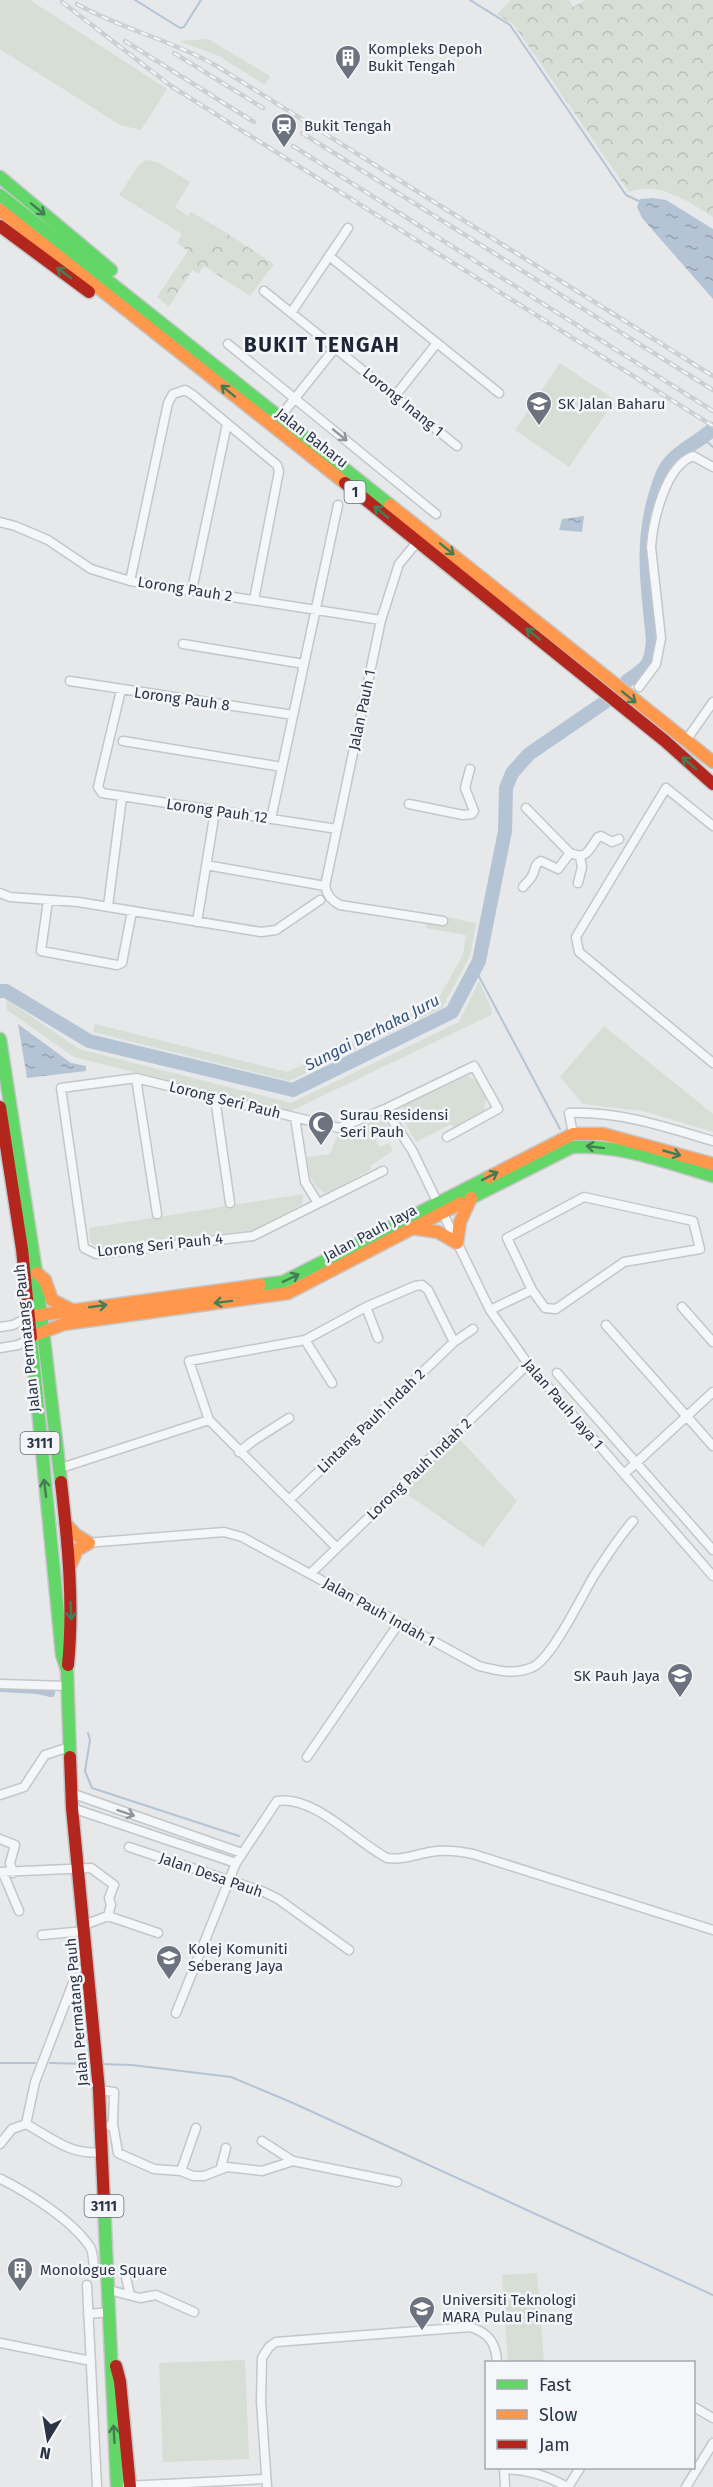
<svg xmlns="http://www.w3.org/2000/svg" width="713" height="2487" font-family="'Fira Sans',sans-serif">
<style>
.green{fill:#d6ded6}
.forest{fill:url(#forest-crowns)}
.water{fill:url(#water-ripples)}
.lines{fill:none;stroke-linecap:round;stroke-linejoin:round}
.stream{stroke:#b4c4d5;stroke-width:2}
.canal{stroke:#b4c4d5;stroke-width:8}
.river{stroke:#b4c4d5;stroke-width:14}
.street-casing{stroke:#c4c6c8;stroke-width:11}
.fast-casing{stroke:#c4c6c8;stroke-width:15}
.slow-casing{stroke:#c4c6c8;stroke-width:15}
.jam-casing{stroke:#c4c6c8;stroke-width:15}
.street{stroke:#f5f6f7;stroke-width:8}
.fast{stroke:#63d668;stroke-width:12}
.slow{stroke:#ff974d;stroke-width:12}
.jam{stroke:#b3261e;stroke-width:12}
.rail-casing{stroke:#cecfd2;stroke-width:4.5}
.rail{stroke:#f4f6f9;stroke-width:2;stroke-dasharray:7;stroke-linecap:butt}
.oneway{stroke:#447d55}
.oneway2{stroke:#90959e}
.labels{text-anchor:middle;stroke-width:5;stroke-linejoin:round;paint-order:stroke}
.shield{fill:#f4f6f9;stroke:#676e7b;stroke-width:1.5}
.shield-label{font-size:14px;font-weight:bold;fill:#2b3445}
.poi-label{font-size:15px;fill:#2b3445;stroke:#f4f6f9;text-anchor:start}
.street-label{font-size:15px;fill:#2b3445;stroke:#f4f6f9}
.water-label{font-size:16px;font-style:italic;fill:#34527a;stroke:#f4f6f9}
.district-label{font-size:21px;font-weight:bold;letter-spacing:1.5px;fill:#1d2536;stroke:#f4f6f9}
</style>
<defs>
<pattern id="forest-crowns" width="20" height="18" patternUnits="userSpaceOnUse" patternTransform="scale(1.5)"><rect width="20" height="18" fill="#d6ded6"/><path d="M2 6a3 3 0 1 1 6 0M12 15a3 3 0 1 1 6 0" fill="none" stroke="#b8bfb9"/></pattern>
<pattern id="water-ripples" width="26" height="14" patternUnits="userSpaceOnUse" patternTransform="scale(1.5)"><rect width="26" height="14" fill="#b4c4d5"/><path d="M2 4q2-2 4 0t4 0M15 11q2-2 4 0t4 0" fill="none" stroke="#93a0af"/></pattern>
</defs>
<rect width="100%" height="100%" fill="#e6e8ea"/>
<!-- green -->
<path class="green" d="M0,0h30l137,89 -26,41 -21,-5 -120,-76z
M208,39l62,37 -5,9 -46,-29 -40,-15z
M146,160l11,2 33,20 -15,25 13,9 3,-4 26,15 -14,20 -84,-52 20,-30z
M560,363l55,37 -46,67 -54,-37z
M447,917l29,6 -6,33 -28,52 -153,73 -196,-49 2,-8 192,48 149,-69 27,-48 3,-20 -40,-7 1,-7 19,3z
M479,981l13,29 -1,5 -200,96 -217,-54 -67,-47 -1,-11 73,50 212,54 168,-81z
M604,1026l109,88v18l-70,-21 -60,-7 -23,-27z
M467,1076l9,4 10,19 -2,12 -30,16 -3,-3 -35,18 -15,-26 3,-10z
M376,1119l11,4 2,4 -15,9 5,11 10,-4 4,8 -23,15 2,3 -46,24c-16,-7 -17,-20 -19,-36l23,-3 7,-18 4,1z
M303,1194l-1,10 -48,26 -156,18 -8,-6 -1,-14z
M454,1433l63,68 -34,46 -86,-60z
M537,2273l7,89h-36l-6,-87z
M245,2360l4,99 -86,3 -4,-99z"/>
<!-- forest -->
<path class="forest" d="M511,0h58l4,7 13,-7h127v217c-26,-16 -53,-36 -84,-25l-115,-167 -17,-11z
M217,227l57,37 -24,32 -46,-30 -6,8 -6,-4 -23,37 -12,-10 31,-46 -11,-8 5,-9 21,13z"/>
<!-- water -->
<path class="water" d="M652,198l14,2 47,29v70l-71,-81 -5,-11 3,-8z
M584,516l-2,16 -23,-2 3,-11z
M18,1024l53,39 15,3v5l-59,7z"/>
<g class="lines">
<!-- stream -->
<path class="stream" d="M135,0l45,28 4,-1 17,-27
M470,0l40,25 116,170 15,7
M703,438l10,9
M475,969l85,160
M88,1733l2,7 -5,31 7,17 147,48
M0,2063h35
M50,2063l42,1
M100,2064l32,1 99,12 62,26 420,192"/>
<!-- canal -->
<path class="canal" d="M0,1688l38,2 13,3"/>
<!-- river -->
<path class="river" d="M627,681c20,-14 24,-15 26,-41 -5,-53 -13,-95 3,-147 4,-12 7,-24 16,-33 12,-13 28,-19 41,-31
M0,991h6l83,50 204,49 159,-78 27,-51 26,-130 1,-43 6,-15 17,-19 76,-52"/>
<defs>
<path id="street" d="M329,256l170,137
M264,291l193,155
M291,313l57,-85
M228,344l208,170
M395,396l42,-53
M280,417l55,-69
M0,522l15,4 33,14 43,29 39,12 251,39
M418,541l-19,23 -18,56 -56,266c2,10 7,15 15,19l103,16
M130,581l38,-178 5,-9 12,-4 8,5 84,70 2,6 -25,129
M192,590l35,-166
M183,644l121,20
M70,681l223,34
M639,687l17,-23 5,-26 -10,-91c2,-26 14,-81 42,-91l20,11
M121,690l-23,97 4,6 235,36
M123,741l159,26
M685,742l28,-40
M409,804l54,11 9,-1 2,-3 -9,-23 5,-19
M526,808l44,45
M271,819l67,-314
M713,826l-47,-38 -90,149 3,15 134,111
M206,865l119,21
M578,883l4,-16 -2,-10
M523,887c3,-4 7,-7 9,-11 4,-6 1,-11 9,-15l17,8 12,-16c17,7 18,-2 28,-16l3,-1 11,6 7,-3
M0,893l10,4 68,5 183,30 15,-2 44,-30
M48,900l-7,51 76,14 5,-2 10,-52
M108,906l14,-109
M197,922l18,-111
M136,1078l21,136
M215,1098l15,105
M385,1109l27,41 78,160 38,54 185,212
M295,1118l10,64 13,21
M573,1134l-4,-21c49,-2 97,14 144,28
M383,1171l-130,65 -157,18 -12,-6 -23,-160 75,-10 203,50 46,-19 89,-43 24,43 -51,28
M584,1197l109,24 7,28 -76,13 -68,47 -11,-1 -13,-18 -25,-52z
M366,1307l12,31
M682,1307l31,35
M490,1310l42,-20
M606,1325l107,121
M0,1327l13,-2 16,-8
M305,1340l27,43
M0,1348l18,-3 12,-6
M557,1373l156,177
M239,1452l14,-11 36,-23
M58,1469l151,-49
M624,1474l89,-82
M289,1500l165,-158 19,-13
M86,1543l138,-11 18,5 237,129c19,5 36,9 54,1 20,-10 49,-72 62,-93 12,-18 23,-36 38,-53
M337,1548l-128,-128 -20,-59 116,-21 61,-33 49,-21 7,-1 6,5 26,52
M310,1574l218,-210
M0,1684l67,2
M307,1757l92,-134
M71,1793l171,60
M0,1795l24,-8 21,-32 24,-8
M72,1808l164,55
M0,1839l15,6 -5,18 3,10
M129,1847l135,45 14,7 71,51
M0,1872l91,-4 23,17 -5,13 2,7 -3,11
M3,1873l16,38
M84,1925l24,-9 50,17
M42,1935l42,-4
M176,2013l60,-150 41,-62c37,-6 78,40 110,57 16,2 27,-3 43,-6 15,-3 29,-1 43,2l240,76
M99,2090l15,2 -1,30 -3,4
M26,2124l9,-42 38,-99 16,-4
M113,2124l5,29 36,16 27,2 12,5h11l23,-9 35,4 31,-10 104,21
M262,2141l31,20
M0,2144l12,-15 14,-5c26,14 45,32 76,28
M221,2167l5,-19
M181,2171l15,-43
M1,2179c28,14 72,42 89,68 4,6 3,16 4,23l13,4
M124,2268l6,27
M87,2285l10,202
M109,2290l31,8 16,-3 38,17
M88,2314l22,-2
M0,2343l91,18
M694,2407l19,11
M504,2468l1,19
M504,2469c24,1 42,6 63,18
M125,2486l141,-7
M267,2487l-6,-86 1,-43 7,-11 7,-5 194,-15c19,6 26,16 27,35
M568,2487l12,-19
M686,2487l27,-44"/>
<path id="fast" d="M0,177l111,93
M0,195l390,310
M0,1039l36,233 25,210
M461,1203l111,-56c48,-3 96,16 141,29
M260,1285l23,-3 206,-105
M31,1337l31,318 5,15 3,87
M104,2204l13,283"/>
<path id="slow" d="M0,210l345,273
M390,505l323,257
M489,1177l84,-43h30l110,30
M412,1228l26,4 19,11 3,-21 11,-24
M37,1273l8,7 7,20 20,10
M33,1316l227,-31
M35,1335l29,-11 224,-31 173,-90
M65,1523l11,12 13,8 -12,7 -7,16"/>
<path id="jam" d="M0,226l89,66
M345,483l320,258 48,43
M0,1107l22,142 9,88
M61,1482c7,61 13,121 7,183
M70,1757l2,51 27,282 5,114
M116,2366l4,15 10,106"/>
</defs>
<!-- street casing -->
<use href="#street" class="street-casing"/>
<!-- fast casing -->
<use href="#fast" class="fast-casing"/>
<!-- slow casing -->
<use href="#slow" class="slow-casing"/>
<!-- jam casing -->
<use href="#jam" class="jam-casing"/>
<!-- street -->
<use href="#street" class="street"/>
<!-- fast -->
<use href="#fast" class="fast"/>
<!-- slow -->
<use href="#slow" class="slow"/>
<!-- jam -->
<use href="#jam" class="jam"/>
<defs>
<path id="rail" d="M62,2l109,84 542,340
M77,4c44,25 94,36 138,61l498,311
M125,41l129,81
M174,53l89,55
M302,133l411,257
M293,146l420,265"/>
</defs>
<!-- rail casing -->
<use href="#rail" class="rail-casing"/>
<!-- rail -->
<use href="#rail" class="rail"/>
</g>
<!-- one-way arrows -->
<defs><path id="oneway-shaft" d="M-6 0H5M1.5-3L5.5 0L1.5 3" fill="none" stroke-width="1.6" stroke-linecap="round" stroke-linejoin="round" transform="scale(1.5)"/></defs>
<g class="oneway">
<use href="#oneway-shaft" transform="translate(38 209) rotate(39)"/>
<use href="#oneway-shaft" transform="translate(64 273) rotate(-144)"/>
<use href="#oneway-shaft" transform="translate(228 391) rotate(-141)"/>
<use href="#oneway-shaft" transform="translate(381 512) rotate(-141)"/>
<use href="#oneway-shaft" transform="translate(447 549) rotate(39)"/>
<use href="#oneway-shaft" transform="translate(533 634) rotate(-141)"/>
<use href="#oneway-shaft" transform="translate(629 697) rotate(39)"/>
<use href="#oneway-shaft" transform="translate(689 763) rotate(-139)"/>
<use href="#oneway-shaft" transform="translate(595 1147) rotate(-173)"/>
<use href="#oneway-shaft" transform="translate(672 1153) rotate(16)"/>
<use href="#oneway-shaft" transform="translate(490 1176) rotate(-27)"/>
<use href="#oneway-shaft" transform="translate(291 1278) rotate(-26)"/>
<use href="#oneway-shaft" transform="translate(223 1302) rotate(173)"/>
<use href="#oneway-shaft" transform="translate(98 1306) rotate(-8)"/>
<use href="#oneway-shaft" transform="translate(45 1488) rotate(-97)"/>
<use href="#oneway-shaft" transform="translate(71 1611) rotate(87)"/>
<use href="#oneway-shaft" transform="translate(114 2434) rotate(-93)"/>
</g>
<g class="oneway2">
<use href="#oneway-shaft" transform="translate(340 435) rotate(39)"/>
<use href="#oneway-shaft" transform="translate(126 1813) rotate(19)"/>
</g>
<!-- icons -->
<defs>
<symbol id="building-pin" viewBox="-11 -11 22 30"><path d="M0 17L-7.5 6A9.5 9.5 0 1 1 7.5 6Z" fill="#6c737f" stroke="#f4f6f9"/><path d="M-4-6H4V6H1V3H-1V6H-4ZM-2.5-4.3h1.7v1.8h-1.7ZM.8-4.3h1.7v1.8H.8ZM-2.5-1h1.7V.8h-1.7ZM.8-1h1.7V.8H.8Z" fill="#fff"/></symbol>
<symbol id="station-pin" viewBox="-11 -11 22 30"><path d="M0 17L-7.5 6A9.5 9.5 0 1 1 7.5 6Z" fill="#6c737f" stroke="#f4f6f9"/><path d="M-3-6H3Q5-6 5-4V2Q5 4 3 4L4.5 6H3L1.5 4h-3L-3 6H-4.5L-3 4Q-5 4-5 2V-4Q-5-6-3-6ZM-3.5-4v3h7v-3ZM-3.5 1v1.5H-2V1ZM2 1v1.5H3.5V1Z" fill="#fff"/></symbol>
<symbol id="school-pin" viewBox="-11 -11 22 30"><path d="M0 17L-7.5 6A9.5 9.5 0 1 1 7.5 6Z" fill="#6c737f" stroke="#f4f6f9"/><path d="M0-5L7-2L0 1L-7-2ZM-4 1L0 2.5L4 1V4Q0 6-4 4Z" fill="#fff"/></symbol>
<symbol id="mosque-pin" viewBox="-11 -11 22 30"><path d="M0 17L-7.5 6A9.5 9.5 0 1 1 7.5 6Z" fill="#6c737f" stroke="#f4f6f9"/><path d="M3.5-4.9A6 6 0 1 0 3.5 4.9A5 5 0 1 1 3.5-4.9Z" fill="#fff"/></symbol>
<symbol id="university-pin" viewBox="-11 -11 22 30"><path d="M0 17L-7.5 6A9.5 9.5 0 1 1 7.5 6Z" fill="#6c737f" stroke="#f4f6f9"/><path d="M0-5L7-2L0 1L-7-2ZM-4 1L0 2.5L4 1V4Q0 6-4 4Z" fill="#fff"/></symbol>
</defs>
<g fill-rule="evenodd">
<use href="#building-pin" x="333" y="43" width="30" height="40"/>
<use href="#station-pin" x="269" y="111" width="30" height="40"/>
<use href="#school-pin" x="524" y="389" width="30" height="40"/>
<use href="#mosque-pin" x="306" y="1109" width="30" height="40"/>
<use href="#school-pin" x="665" y="1661" width="30" height="40"/>
<use href="#university-pin" x="154" y="1943" width="30" height="40"/>
<use href="#building-pin" x="5" y="2255" width="30" height="40"/>
<use href="#university-pin" x="407" y="2294" width="30" height="40"/>
</g>
<g class="labels">
<!-- shield labels -->
<g class="shield">
<rect x="344.5" y="481" width="21" height="22" rx="4.5"/>
<rect x="20.5" y="1432" width="39" height="22" rx="4.5"/>
<rect x="84.5" y="2195" width="39" height="22" rx="4.5"/>
</g>
<g class="shield-label">
<text x="355" y="497">1</text>
<text x="40" y="1448">3111</text>
<text x="104" y="2211">3111</text>
</g>
<!-- poi labels -->
<g class="poi-label">
<text x="368" y="54">Kompleks Depoh<tspan x="368" dy="17">Bukit Tengah</tspan></text>
<text x="304" y="131">Bukit Tengah</text>
<text x="558" y="409">SK Jalan Baharu</text>
<text x="340" y="1120">Surau Residensi<tspan x="340" dy="17">Seri Pauh</tspan></text>
<text x="660" y="1681" text-anchor="end">SK Pauh Jaya</text>
<text x="188" y="1954">Kolej Komuniti<tspan x="188" dy="17">Seberang Jaya</tspan></text>
<text x="40" y="2275">Monologue Square</text>
<text x="442" y="2305">Universiti Teknologi<tspan x="442" dy="17">MARA Pulau Pinang</tspan></text>
</g>
<!-- street labels -->
<g class="street-label">
<text transform="translate(403 402) rotate(39)" y="5">Lorong Inang 1</text>
<text transform="translate(312 438) rotate(38)" y="5">Jalan Baharu</text>
<text transform="translate(185 589) rotate(9)" y="5">Lorong Pauh 2</text>
<text transform="translate(182 699) rotate(8)" y="5">Lorong Pauh 8</text>
<text transform="translate(362 710) rotate(-78)" y="5">Jalan Pauh 1</text>
<text transform="translate(217 811) rotate(8)" y="5">Lorong Pauh 12</text>
<text transform="translate(225 1100) rotate(14)" y="5">Lorong Seri Pauh</text>
<text transform="translate(370 1233) rotate(-28)" y="5">Jalan Pauh Jaya</text>
<text transform="translate(160 1245) rotate(-6)" y="5">Lorong Seri Pauh 4</text>
<text transform="translate(27 1338) rotate(-96)" y="5">Jalan Permatang Pauh</text>
<text transform="translate(563 1404) rotate(49)" y="5">Jalan Pauh Jaya 1</text>
<text transform="translate(371 1421) rotate(-44)" y="5">Lintang Pauh Indah 2</text>
<text transform="translate(419 1469) rotate(-44)" y="5">Lorong Pauh Indah 2</text>
<text transform="translate(379 1612) rotate(29)" y="5">Jalan Pauh Indah 1</text>
<text transform="translate(211 1875) rotate(19)" y="5">Jalan Desa Pauh</text>
<text transform="translate(77 2012) rotate(-95)" y="5">Jalan Permatang Pauh</text>
</g>
<!-- water labels -->
<g class="water-label">
<text transform="translate(372 1032) rotate(-27)" y="6">Sungai Derhaka Juru</text>
</g>
<!-- district labels -->
<g class="district-label">
<text x="322" y="352">BUKIT TENGAH</text>
</g>
</g>
<!-- legend -->
<rect x="485" y="2361" width="210" height="108" fill="#f4f6f9" stroke="#a4a8b1" stroke-width="1.5"/>
<rect x="497" y="2380" width="30" height="9" fill="#63d668" stroke="#a4a8b1" stroke-width="1.5"/>
<text x="539" y="2391" font-size="18" fill="#2b3445">Fast</text>
<rect x="497" y="2410" width="30" height="9" fill="#ff974d" stroke="#a4a8b1" stroke-width="1.5"/>
<text x="539" y="2421" font-size="18" fill="#2b3445">Slow</text>
<rect x="497" y="2440" width="30" height="9" fill="#b3261e" stroke="#a4a8b1" stroke-width="1.5"/>
<text x="539" y="2451" font-size="18" fill="#2b3445">Jam</text>
<!-- north arrow -->
<g transform="translate(48 2439) rotate(191)" stroke="#f4f6f9" stroke-width="4.5" paint-order="stroke">
<path d="M0-4.5L10 22L0 15L-10 22Z" fill="#2b3445"/>
<text y="-9" font-size="16" font-weight="bold" text-anchor="middle" fill="#2b3445">N</text>
</g>
</svg>
